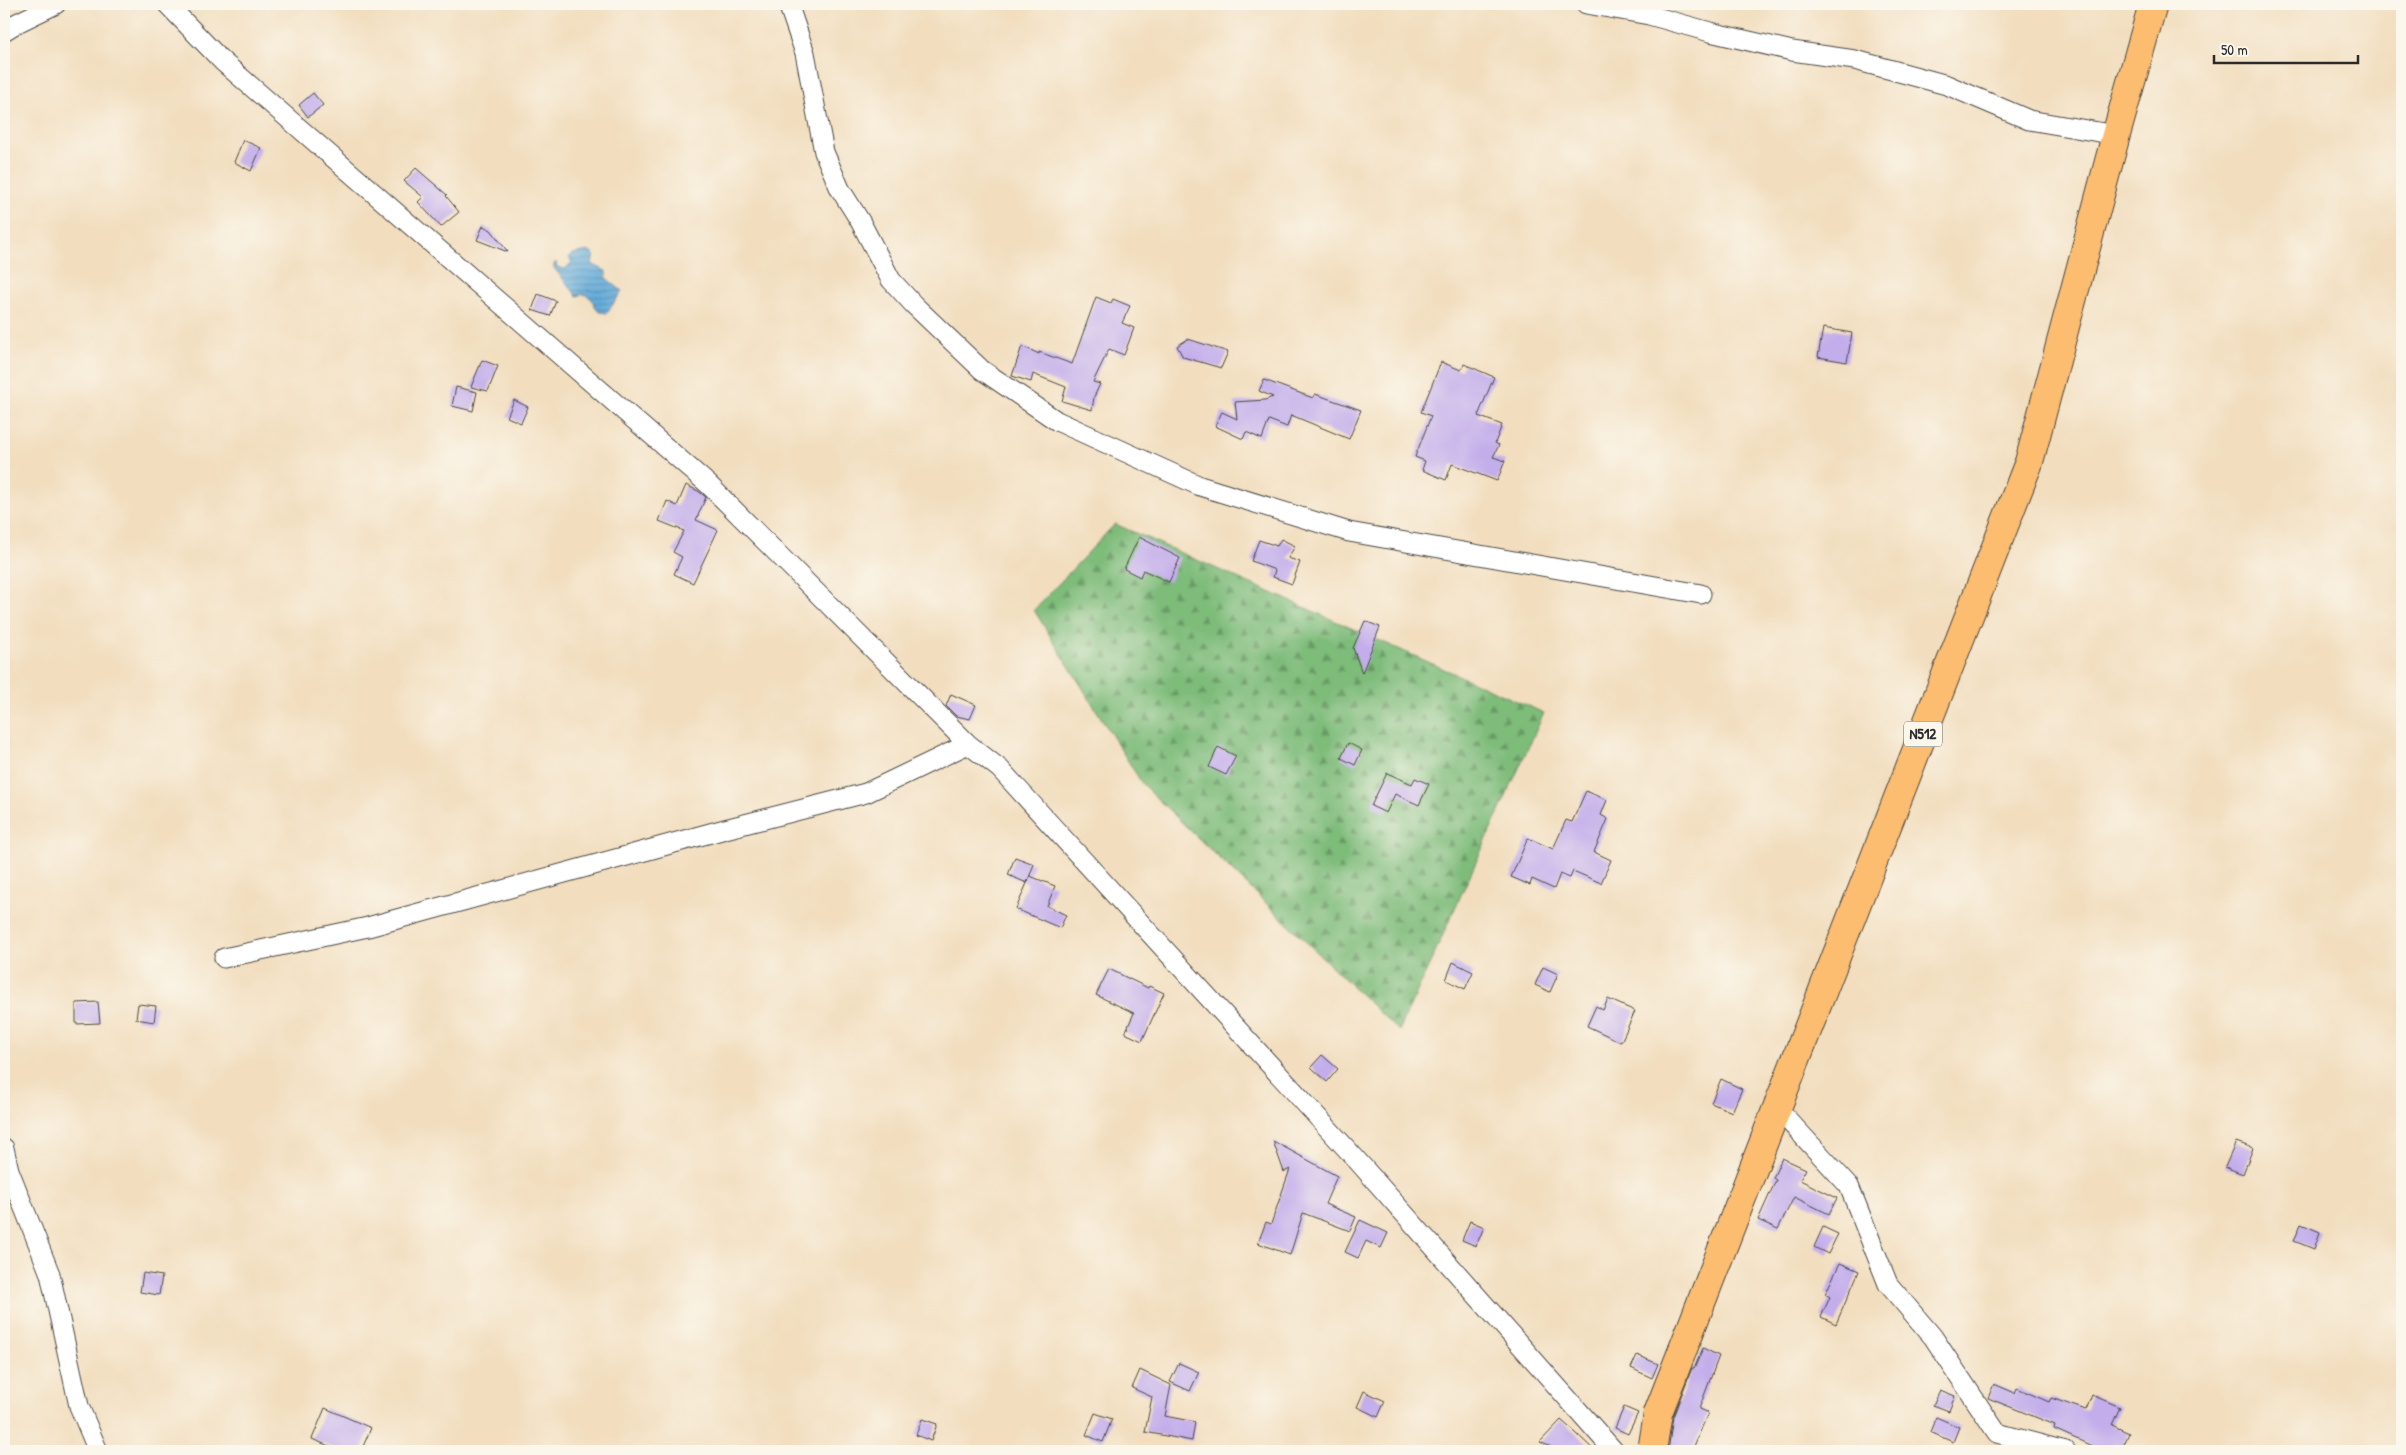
<svg xmlns="http://www.w3.org/2000/svg" width="2406" height="1455" font-family="'Patrick Hand',sans-serif">
<style>
.forest{fill:url(#forest-firs);stroke:#547452}
.water{fill:url(#water-rules);stroke:#466a82}
.building{fill:#c3adeb}
.lines{fill:none;stroke-linecap:round;stroke-linejoin:round}
.minor-casing{stroke:#494641;stroke-width:21}
.highway-casing{stroke:#494641;stroke-width:30}
.minor{stroke:#fff;stroke-width:19}
.highway{stroke:#fcbd6f;stroke-width:28}
.labels{text-anchor:middle;stroke-width:4;stroke-linejoin:round;paint-order:stroke}
.shield{fill:#fbf7ec;stroke:#696865;stroke-width:1}
.shield-label{font-size:15px;font-weight:bold;fill:#2b2b2b}
</style>
<defs>
<pattern id="forest-firs" width="22" height="20" patternUnits="userSpaceOnUse" patternTransform="scale(1.25)"><rect width="22" height="20" fill="#7ebc7a"/><path d="M5 1l3.5 6h-7zM16 11l3.5 6h-7z" fill="#679964"/></pattern>
<pattern id="water-rules" width="6" height="5" patternUnits="userSpaceOnUse" patternTransform="scale(1.25)"><rect width="6" height="5" fill="#62aad9"/><path d="M0 2.5h6" fill="none" stroke="#518bb0"/></pattern>
</defs>
<rect width="100%" height="100%" fill="#fbf7ec"/>
<filter id="ink" filterUnits="userSpaceOnUse"><feTurbulence type="fractalNoise" baseFrequency=".02" numOctaves="2"/><feDisplacementMap in="SourceGraphic" scale="10" xChannelSelector="R" yChannelSelector="G"/><feConvolveMatrix kernelMatrix="1 2 1 2 8 2 1 2 1" color-interpolation-filters="sRGB"/></filter>
<filter id="wash" filterUnits="userSpaceOnUse"><feTurbulence type="fractalNoise" baseFrequency=".0096" numOctaves="4" result="noise"/><feDisplacementMap in="SourceGraphic" scale="20" xChannelSelector="R" yChannelSelector="G"/><feGaussianBlur stdDeviation="1.12" result="paint"/><feColorMatrix in="noise" values="0 0 0 0 0 0 0 0 0 0 0 0 0 0 0 0 0 1.4 0 .05"/><feComposite in="paint" operator="in"/></filter>
<g filter="url(#wash)">
<rect width="100%" height="100%" fill="#f2debf"/>
<!-- forest -->
<path class="forest" d="M1115,524l429,189 -145,318 -256,-246 -109,-175z"/>
<!-- water -->
<path class="water" d="M588,251l6,4 -2,9 14,7v7l16,13 -15,22 -8,-1c-8,-8 -2,-13 -16,-18l-6,2 -23,-28v-4l2,-2 1,5 8,2 7,-7 -3,-4 3,-4z"/>
<g id="blocks">
<!-- building -->
<path class="building" d="M313,93l10,12 -15,12 -9,-12z
M243,140l18,8 -10,23 -17,-9z
M416,168l31,27 -1,1 13,16 -18,15 -23,-25 5,-5 -19,-16z
M483,226l8,4 17,22 -31,-12z
M538,294l18,7 -6,15 -18,-6z
M1096,297l15,6 2,-4 17,7 -8,17 12,5 -10,27 -15,-6 -16,33 7,2 -6,13 -2,13 -30,-9 4,-14 -33,-13 -2,8 -19,-6 10,-30 17,8v-2l33,12z
M1823,328l29,5 -5,29 -29,-5z
M1188,339l40,13 -7,16 -38,-11 -6,-11z
M482,360l16,6 -10,25 -17,-4z
M1441,362l20,8 3,-6 30,13 -16,39 24,9 -7,18 4,2 -6,12 12,4 -8,20 -45,-17 -6,16 -24,-10 3,-9 -10,-4 16,-41 -10,-4z
M1264,380l49,18 2,-4 46,16 -12,29 -58,-24 -4,12 -18,-7 -7,19 -16,-7 -3,7 -28,-13 7,-14 15,7 -2,-17 30,-2 8,-3 -14,-6z
M456,387l21,5 -4,19 -21,-5z
M514,400l14,7 -7,16 -14,-6z
M686,485l12,6 8,6 -10,23 22,10 -25,53 -19,-9 8,-17 -9,-5 11,-21 -25,-10 8,-20 10,5z
M1139,537l41,21 -11,24 -26,-12 -3,7 -16,-8z
M1281,539l14,7 -7,12 12,4 -8,22 -19,-7 2,-7 -24,-9 8,-21 18,6z
M1365,621l15,6 -18,46 -9,-25z
M951,694l25,11 -6,14 -14,-3 -10,-10z
M1348,743l14,7 -7,15 -14,-7z
M1218,747l18,9 -10,19 -17,-8z
M1387,773l25,11 3,-6 14,6 -10,21 -24,-11 -9,19 -15,-7z
M1586,791l21,9 -6,15 7,4 -14,33 17,8 -10,23 -28,-12 -3,7 -10,-4 -6,15 -22,-10 -2,6 -19,-8 17,-39 25,11 13,-29 6,2z
M1015,857l19,7 -7,19 -19,-8z
M1030,876l25,10 -8,20 19,9 -6,13 -44,-19z
M1453,962l20,10 -8,17 -19,-9z
M1543,967l15,7 -8,18 -15,-7z
M1109,969l39,19 1,-2 15,7 -22,48 -17,-8 9,-20 -38,-18z
M1608,999l27,12 -14,31 -34,-16 9,-20 7,4z
M98,1002l2,21 -24,1v-21z
M138,1004l18,2 -2,16 -18,-3z
M1322,1055l16,14 -11,13 -16,-15z
M1721,1079l21,10 -10,23 -21,-9z
M1273,1141l64,35 -12,28 31,13 -6,14 -47,-18 -13,42 -32,-12 8,-21 5,2 19,-55 -6,3z
M2236,1142l17,6 -10,26 -18,-7z
M1782,1158l24,11 -6,11 37,18 -8,16 -35,-17 -16,32 -20,-9 18,-40 -3,-2z
M1360,1220l28,13 -7,15 -15,-7 -8,17 -13,-6z
M1470,1221l14,6 -8,19 -14,-6z
M2301,1224l19,8 -6,17 -20,-8z
M1823,1227l15,7 -10,20 -14,-7z
M1840,1263l19,8 -23,53 -15,-7 9,-20 -5,-3z
M143,1273l19,3 -3,19 -19,-3z
M1703,1348l16,8 -20,53 9,4 -16,38h-24l5,-34 19,-49 2,1z
M1637,1355l21,9 -6,14 -21,-10z
M1179,1363l20,9 -9,19 -20,-9z
M1140,1370l31,15 -6,31 30,6 -3,19 -47,-9 7,-35 -20,-9z
M1994,1384l21,9 2,-5 32,14 2,-4 35,12 6,-15 28,12 -8,18 17,8 -8,18h-32l3,-5 -38,-17 1,-4 -67,-27z
M1940,1390l15,6 -6,15 -16,-6z
M1364,1391l21,10 -7,16 -21,-10z
M1624,1407l14,6 -10,21 -13,-6z
M325,1408l46,20 -10,23h-20l-29,-12z
M1095,1413l17,6 -9,23 -17,-7z
M1936,1417l23,10 -6,15 -23,-10z
M922,1419l15,5 -6,17 -15,-6z
M1561,1420l15,13 19,18h-35l-20,-9z"/>
</g>
</g>
<g filter="url(#ink)">
<use href="#blocks" fill-opacity="0" stroke="#494641" stroke-width="1"/>
<g class="lines">
<defs>
<path id="minor" d="M167,4l55,57 486,423 260,260 32,25 355,389 259,293
M788,4l17,49 19,99 16,37 20,32 31,59 23,25 68,65 75,51 143,65 149,46 352,62
M1586,4l63,11 61,17 82,19 63,9 92,25 82,35 87,15
M4,31l13,-8 39,-19
M224,958l144,-31 357,-98 141,-36 102,-49
M1777,1108l72,78 39,98 45,53 64,96 68,18
M4,1148l5,22 41,104 29,132 19,45"/>
<path id="highway" d="M1652,1451l6,-38 371,-951 87,-327 37,-131"/>
</defs>
<!-- minor casing -->
<use href="#minor" class="minor-casing"/>
<!-- highway casing -->
<use href="#highway" class="highway-casing"/>
<!-- minor -->
<use href="#minor" class="minor"/>
<!-- highway -->
<use href="#highway" class="highway"/>
</g>
</g>
<g class="labels">
<!-- shield labels -->
<rect class="shield" x="1904" y="721.5" width="38" height="25" rx="4"/>
<g class="shield-label">
<text x="1923" y="739">N512</text>
</g>
</g>
<!-- margin -->
<rect width="2406" height="1455" fill="none" stroke="#fbf7ec" stroke-width="20"/>
<!-- scale -->
<path d="M2214 55v8h144v-8" fill="none" stroke="#2b2b2b" stroke-width="2.5"/>
<text x="2221" y="55" font-size="15" fill="#2b2b2b" stroke="#fbf7ec" stroke-width="4" paint-order="stroke">50 m</text>
</svg>
